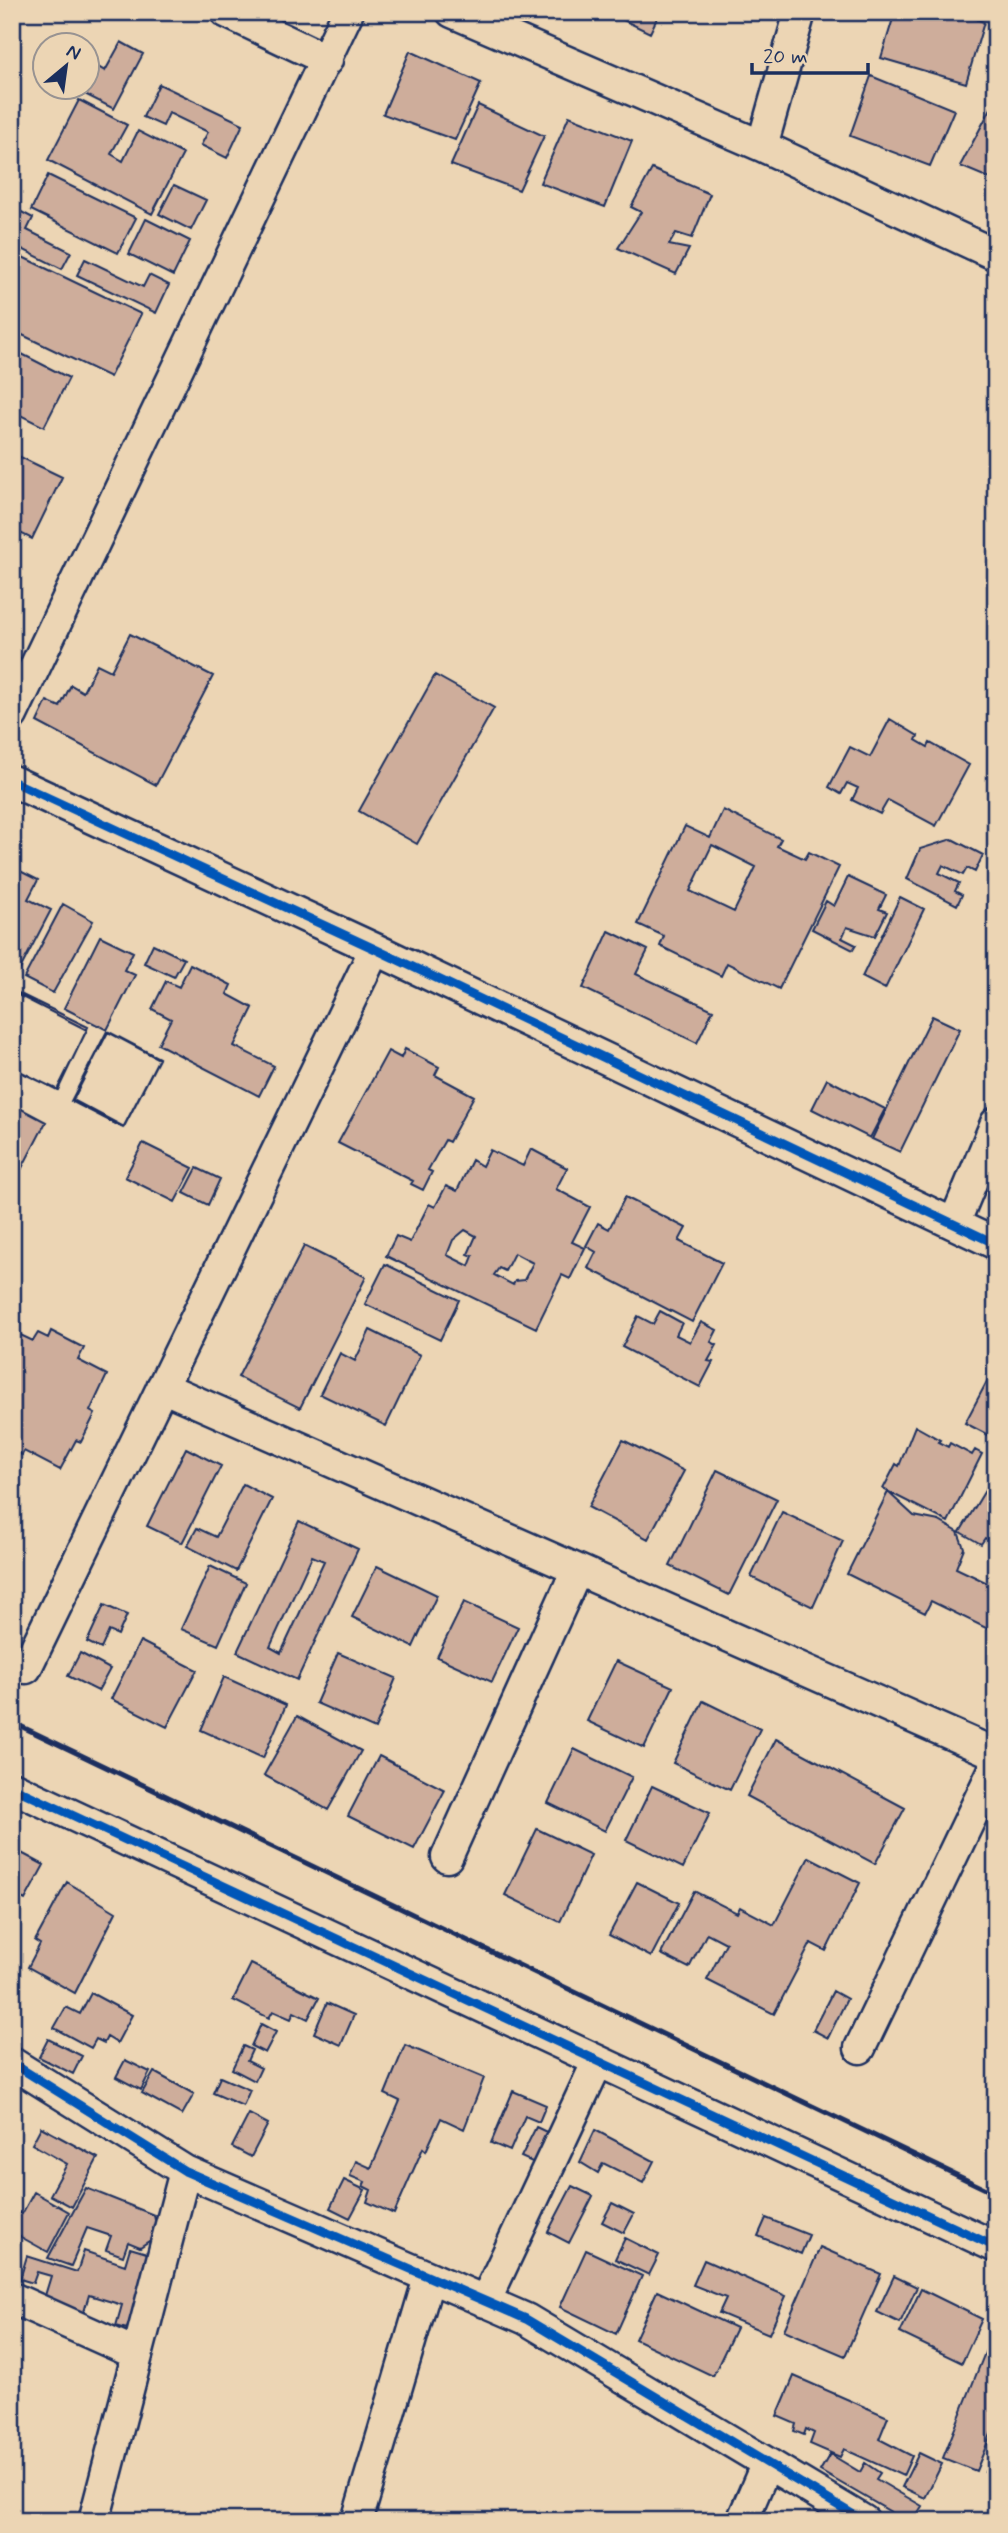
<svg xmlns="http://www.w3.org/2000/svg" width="1008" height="2533" font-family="Mynerve,sans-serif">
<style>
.building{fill:#cead9b;stroke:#1b2f5e;stroke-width:2;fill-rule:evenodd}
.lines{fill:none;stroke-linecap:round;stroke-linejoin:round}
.minor-casing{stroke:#1b2f5e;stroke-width:35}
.minor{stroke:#ecd5b4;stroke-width:30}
.rail{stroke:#1b2f5e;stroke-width:5}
.cycleway-casing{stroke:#ecd5b4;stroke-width:13}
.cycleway{stroke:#0057b8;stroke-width:9}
</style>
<rect width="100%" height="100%" fill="#ecd5b4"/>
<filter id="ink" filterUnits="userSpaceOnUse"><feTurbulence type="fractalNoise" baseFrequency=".0143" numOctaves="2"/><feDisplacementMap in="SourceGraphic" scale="14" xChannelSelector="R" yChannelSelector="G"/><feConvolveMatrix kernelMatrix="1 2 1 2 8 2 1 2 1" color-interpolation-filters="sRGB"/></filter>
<g filter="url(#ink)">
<!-- building -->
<path class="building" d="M617,12h43l-10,21 -35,-17z
M895,12h62l27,10 -18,61 -85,-25z
M121,42l22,12 -29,55 -41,-21h15v-27l17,10z
M410,51l71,32 -26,57 -72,-26z
M871,76l83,34 -24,56 -80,-30z
M159,84l84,40 -16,34 -26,-13 7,-13 -39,-19 -6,13 -20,-9z
M996,99v82l-36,-15z
M79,100l48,25 -16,29 12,7 15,-30 45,23 -31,60 -104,-54z
M478,105l66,31 -25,54 -68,-25z
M569,116l63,25 -27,66 -65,-24z
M652,169l58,25 -18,44 -16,-5 -7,12 20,4 -13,25 -58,-26 23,-36 -10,-5z
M48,175l88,43 -18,35 -87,-43z
M174,185l32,15 -15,30 -32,-16z
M12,207l21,11 -6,12 44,22 -9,17 -50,-25z
M146,219l44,22 -17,35 -44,-22z
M12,252l129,62 -31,63 -98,-47z
M85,259l58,28 6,-12 20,10 -13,28 -79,-38z
M12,349l57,29 -25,49 -32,-16z
M12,453l50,24 -30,62 -20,-10z
M130,634l83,42 -57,109 -119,-63 10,-21 13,6 11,-22 12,7 14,-28 14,7z
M435,675l59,33 -77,136 -58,-33z
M890,719l28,17 -2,4 12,7 2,-4 39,22 -33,61 -48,-26 -8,14 -28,-14 6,-12 -11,-5 -6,11 -12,-7 21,-40 20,10z
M723,810l58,29 -4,7 28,13 4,-7 30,15 -60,122 -52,-26 -6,13 -61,-30 4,-10 -26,-12 47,-98 25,12zM712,845l44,22 -22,45 -44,-21z
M952,839l31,16 -8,17 -8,-4 -4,7 -20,-10 -4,8 20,10 -4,8 7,4 -5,10 -50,-26 13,-30z
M12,867l26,13 -10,19 23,11 -34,65 -5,-3z
M848,877l38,18 -7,14 8,3 -12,24 -28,-9 -5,11 14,7 -3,5 -41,-21 14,-28 8,5z
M900,897l24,12 -39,80 -23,-12z
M63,904l30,17 -40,72 -29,-15z
M609,931l39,19 -12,24 77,36 -16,33 -114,-55z
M100,936l33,16 -9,18 11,5 -28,55 -43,-22z
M153,944l31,15 -10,18 -30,-14z
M190,964l41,21 -4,9 26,14 -19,38 40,20 -15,30 -101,-52 13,-25 -19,-10 14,-28 13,6z
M12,990l76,37 -30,63 -46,-22z
M12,992l75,38 -30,60 -45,-23z
M932,1016l28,13 -60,123 -28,-13z
M107,1031l52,27 -36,70 -52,-27z
M108,1032l51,27 -35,68 -51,-27z
M405,1049l34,18 -4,8 39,21 -25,46 -4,-2 -17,30 4,2 -9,18 -12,-6 2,-3 -75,-38 50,-92 13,7z
M827,1079l58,30 -15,29 -58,-29z
M12,1104l34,18 -25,48 -9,-5z
M143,1143l50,25 -18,34 -50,-25z
M531,1149l36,19 -11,21 34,18 -18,35 13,6 -15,31 -8,-4 -26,53 -150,-72 10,-20 14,6 19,-38 6,3 11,-21 11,5 15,-31 10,6 8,-16 33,16zM465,1230l11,6 -8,18 5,2 -4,10 -22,-11 6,-15zM514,1253l19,10 -9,17 -9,1 -2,4 -19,-10 5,-7 6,3z
M197,1168l23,11 -12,26 -24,-12z
M625,1197l61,31 -7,13 43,22 -30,59 -104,-54 8,-16 -10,-6 12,-23 11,6z
M304,1246l62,31 -66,131 -62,-31z
M385,1264l74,36 -19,40 -75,-36z
M660,1311l22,12 -6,12 14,7 11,-20 16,8 -6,12 6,3 -9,16 5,1 -13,25 -78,-40 16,-31 15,8z
M370,1330l50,25 -34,71 -66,-32 20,-41 15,8z
M12,1331l21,10 5,-8 10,5 3,-7 33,17 -6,12 29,15 -17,36 5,3 -14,28 -5,-2 -16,30 -36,-19 -2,4 -10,-4z
M994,1368l2,1v70l-31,-16z
M915,1426l25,14 -2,2 10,5 2,-4 22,12 3,-5 7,4 -34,68 -65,-33 13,-25 3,2z
M623,1440l61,31 -36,68 -60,-32z
M186,1448l35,18 -39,77 -35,-17z
M717,1470l60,29 -48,96 -59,-29z
M996,1472v72l-11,-6 -4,6 -21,-12z
M243,1484l29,15 -36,72 -49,-25 10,-18 19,9z
M888,1492l26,24 25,5 19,11 6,16 -8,20 40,19v37l-4,7 -61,-30 -6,12 -78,-39z
M782,1512l61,29 -30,66 -62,-30z
M299,1521l59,28 -61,131 -60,-28zM312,1556l12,5 -43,92 -11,-6z
M210,1566l36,17 -28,62 -37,-16z
M377,1566l60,29 -24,52 -61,-30z
M464,1602l54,25 -26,55 -55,-25z
M104,1605l23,10 -9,20 -9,-4 -8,18 -14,-7z
M140,1641l57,29 -30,57 -56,-28z
M80,1653l30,16 -12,22 -30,-15z
M338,1653l58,25 -21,51 -59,-26z
M616,1661l57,26 -29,61 -57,-27z
M224,1677l62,28 -23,53 -62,-28z
M703,1701l57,28 -30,61 -57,-27z
M297,1716l64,35 -33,59 -64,-35z
M776,1739l129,69 -30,56 -128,-68z
M574,1749l58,28 -27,54 -57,-28z
M379,1756l66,34 -31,59 -66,-33z
M652,1786l58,27 -27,55 -57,-28z
M537,1829l54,26 -31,67 -55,-27z
M12,1848l32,17 -19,35 -13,-7z
M809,1857l51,26 -34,68 -15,-8 -37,71 -67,-34 19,-37 -19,-10 -18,35 -28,-14 33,-63 43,22 3,-6 34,18z
M67,1882l49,30 -41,81 -47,-26 12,-23 -5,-3z
M637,1882l42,21 -28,54 -42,-22z
M251,1964l68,34 -11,21 -14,-7 -3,7 -18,-8 -4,7 -36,-18z
M833,1991l14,8 -19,39 -15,-8z
M91,1993l41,22 -15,28 -10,-6 -3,6 -8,-4 -5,9 -37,-20 12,-21 14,7z
M327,2003l27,12 -13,30 -27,-12z
M261,2024l15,8 -11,21 -14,-7z
M48,2039l34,17 -9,18 -34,-17z
M405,2045l79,33 -20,51 -23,-11 -15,33 -3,-3 -29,66 -27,-12 4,-12 -8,-4 2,-4 -15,-6 6,-15 15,7 29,-67 -15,-7z
M243,2046l9,4 -5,11 14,7 -6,13 -23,-12z
M125,2060l25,12 -9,18 -25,-13z
M154,2072l40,22 -12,21 -40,-22z
M220,2077l30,13 -7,16 -30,-13z
M513,2091l33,14 -7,17 -14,-6 -15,35 -19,-8z
M249,2114l19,10 -17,33 -19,-10z
M41,2127l57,31 -26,49 -22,-12 17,-31 -35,-20z
M536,2127l19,9 -14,30 -20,-9z
M595,2130l59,31 -11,22 -40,-20 -5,10 -18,-11z
M344,2180l21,10 -15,28 -20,-10z
M572,2186l21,10 -24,47 -21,-11z
M86,2188l68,27 4,20 -18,12 -12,-5 -5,14 -17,-6 5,-14 -24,-8 -16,38 -23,-8z
M34,2192l35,20 -21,40 -36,-20v-23l10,5z
M612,2203l22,11 -10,19 -22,-11z
M766,2218l43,17 -8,19 -43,-18z
M625,2238l34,17 -10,20 -34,-16z
M820,2247l61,27 -36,82 -61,-26z
M130,2248l20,6 -23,75 -11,-3 6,-21 -33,-10 -6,20 -40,-13 8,-26 -14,-4 -4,11 -13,-4 7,-23 50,16 7,-21 41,14z
M586,2250l56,26 -26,58 -56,-27z
M704,2260l82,36 -17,38 -50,-21 7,-15 -33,-13z
M894,2276l23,11 -17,36 -23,-11z
M921,2289l61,30 -20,44 -62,-30z
M657,2291l79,37 -23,48 -78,-37z
M994,2330l2,92 -20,49 -33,-13z
M794,2376l94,41 -9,22 33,17 -9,20 -59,-27 -4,8 -30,-13 4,-11 -8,-4 -2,6 -10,-4 2,-7 -19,-8z
M996,2451v26l-11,-5z
M919,2453l23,11 -17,34 -23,-11z
M830,2454l30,18 5,-9 15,10 -4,6 46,27 -9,15 -14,-7 -1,2 -78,-45z"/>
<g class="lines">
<defs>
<path id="minor" d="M226,12l101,48
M452,12l310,134 234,109
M762,146l38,-134
M12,715l336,-703
M12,781l363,168 621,295
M954,1224l42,-101
M162,1387l834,367
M26,1668l349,-719
M12,1787l984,460
M447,1857l130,-287
M860,2048l136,-283
M12,2063l173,108 341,148 338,202
M12,2298l125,56
M485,2302l113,-241
M94,2521l91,-350
M357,2521l72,-243
M742,2521l25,-58"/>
</defs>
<!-- minor casing -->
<use href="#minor" class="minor-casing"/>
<!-- minor -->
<use href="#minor" class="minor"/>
<!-- rail -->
<path class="rail" d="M12,1722l984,472"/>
<defs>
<path id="cycleway" d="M12,781l363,168 621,295
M12,1787l984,460
M12,2063l173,108 341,148 338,202"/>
</defs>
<!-- cycleway casing -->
<use href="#cycleway" class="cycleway-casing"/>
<!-- cycleway -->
<use href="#cycleway" class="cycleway"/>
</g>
</g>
<!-- margin -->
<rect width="1008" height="2533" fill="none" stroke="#ecd5b4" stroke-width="42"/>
<rect x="21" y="21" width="966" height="2491" fill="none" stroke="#1b2f5e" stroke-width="2.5" filter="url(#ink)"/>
<!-- north arrow -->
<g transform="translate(66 66) rotate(29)"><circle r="33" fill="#ecd5b4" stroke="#989392" stroke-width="2"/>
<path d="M0-5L12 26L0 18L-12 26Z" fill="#1b2f5e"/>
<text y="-10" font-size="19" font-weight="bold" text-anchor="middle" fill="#1b2f5e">N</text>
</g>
<!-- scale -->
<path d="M752 63v10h116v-10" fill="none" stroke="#1b2f5e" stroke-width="3.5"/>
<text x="763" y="63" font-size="21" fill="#1b2f5e" stroke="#ecd5b4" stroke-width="5" paint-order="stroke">20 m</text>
</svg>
